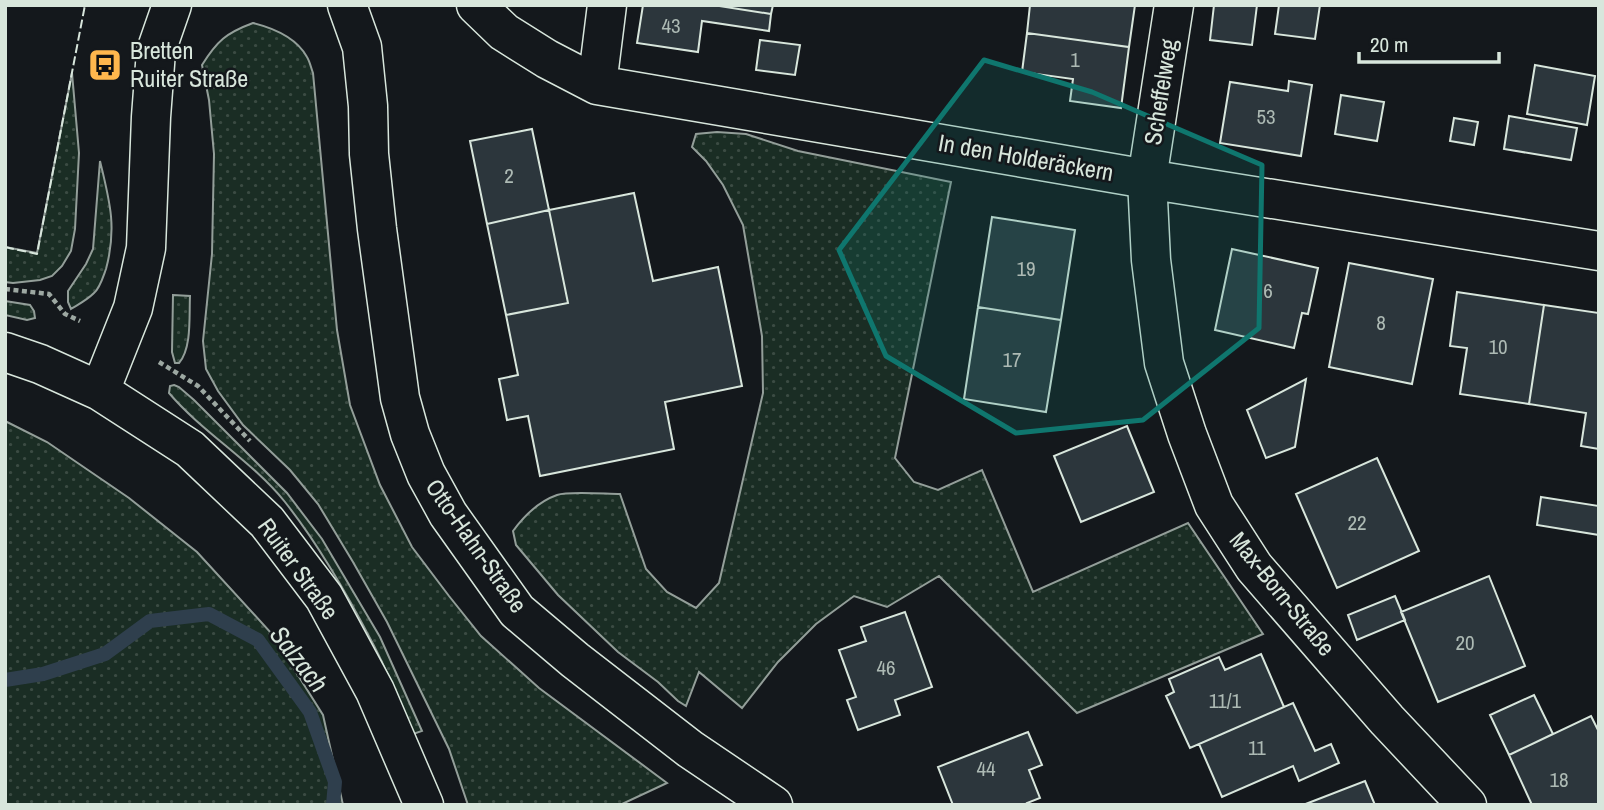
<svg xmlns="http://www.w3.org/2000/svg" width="1604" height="810" font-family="'Archivo Narrow',sans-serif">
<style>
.grass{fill:url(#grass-dots);stroke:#939e99;stroke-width:2}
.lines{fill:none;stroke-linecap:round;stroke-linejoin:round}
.stream{stroke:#2f3f4d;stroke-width:14}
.building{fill:#2c363c;stroke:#d8e6dc;stroke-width:2}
.minor-casing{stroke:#d8e6dc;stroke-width:41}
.path{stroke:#9da8a2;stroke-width:4.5;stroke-dasharray:5 3.5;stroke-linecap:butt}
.minor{stroke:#14181c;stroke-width:38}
.fence{stroke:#d8e6dc;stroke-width:2;stroke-dasharray:9 3.5;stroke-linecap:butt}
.marked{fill:#0f766e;fill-opacity:0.2;stroke:#0f766e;stroke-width:5;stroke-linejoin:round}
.labels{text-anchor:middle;stroke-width:5;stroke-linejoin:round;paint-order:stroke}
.number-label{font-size:21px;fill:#adbab4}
.poi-label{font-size:24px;fill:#d8e6dc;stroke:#14181c;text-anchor:start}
.street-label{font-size:24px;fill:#d8e6dc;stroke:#14181c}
.water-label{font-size:26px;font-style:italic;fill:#d8e6dc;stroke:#14181c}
</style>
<defs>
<pattern id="grass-dots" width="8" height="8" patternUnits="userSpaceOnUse" patternTransform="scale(1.75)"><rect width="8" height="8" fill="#1a2d24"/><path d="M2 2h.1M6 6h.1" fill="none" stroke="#3b4b43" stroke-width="1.8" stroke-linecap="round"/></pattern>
</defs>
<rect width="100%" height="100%" fill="#14181c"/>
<!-- grass -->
<path class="grass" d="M253,23c20,5 43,14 54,34 3,5 4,11 6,16l24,257 13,75 30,80 32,62 37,49 32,40 58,52 128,95 -47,22h-152l-19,-56 -62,-127 -34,-60 -35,-58 -28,-34 -47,-45 -25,-34 -12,-22 -3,-28 9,-87 2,-100 -5,-54 -7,-35c15,-24 24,-32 51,-42z
M72,73l7,80 -4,76 -4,22 -9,15 -10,10 -12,4 -27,3 -8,-1v-35l32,6z
M717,132l29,2 52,17 153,31 -56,276 19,24 24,8 44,-20 51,122 155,-69 75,111 -186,79 -138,-137 -52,31 -33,-11 -38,28 -38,38 -36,46 -43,-36 -13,34 -8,-5 -20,-19 -40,-30 -60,-57 -42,-50 -3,-14c11,-15 27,-30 44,-36 11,-4 49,-1 63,-1l26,75 21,23 29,16 23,-25 44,-190 -1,-57 -19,-111 -20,-40 -17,-24 -14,-14 4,-13z
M100,161c10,41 17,67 6,108 -3,8 -6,19 -12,24 -7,7 -15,11 -23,16l-3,-7v-11l18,-27 7,-15z
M173,295l17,1c-1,20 2,52 -11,67h-4l-3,-11z
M5,301l25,4 4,6 1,7 -8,2 -22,-5z
M174,385l5,2 15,13 93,93 35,46 58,98 42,94 -9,3c-13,-30 -25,-62 -41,-92 -25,-48 -53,-97 -87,-140 -33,-41 -82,-69 -116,-109l1,-7z
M5,421l42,21 82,56 68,54 75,82 51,81 20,90h-338z"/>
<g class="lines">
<!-- stream -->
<path class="stream" d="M5,680l38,-6 62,-20 45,-33 59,-7 49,26 52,72 25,70 -2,23"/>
</g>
<!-- building -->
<path class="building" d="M643,5h70l58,9 -2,17 -67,-10 -4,31 -61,-9z
M713,5h60l-2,9z
M1030,5h105l-6,42 -102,-14z
M1214,5h43l-5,40 -42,-5z
M1279,5h41l-5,34 -40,-5z
M1027,33l102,14 -8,61 -51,-7 3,-22 -51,-7z
M760,40l40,5 -5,30 -39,-5z
M1535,65l60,11 -8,49 -60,-11z
M1289,81l23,4 -11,71 -81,-13 10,-61 58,9z
M1341,95l43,7 -7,39 -42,-7z
M1509,116l68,12 -6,32 -67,-11z
M1454,118l24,4 -4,23 -24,-4z
M532,129l17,81 -62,14 -17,-83z
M634,193l19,88 65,-14 24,119 -77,16 9,47 -134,27 -12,-60 -21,4 -8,-41 19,-4 -12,-60 62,-12 -19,-93z
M549,210l19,93 -62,12 -19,-91z
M992,217l83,13 -14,90 -83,-13z
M1232,249l86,19 -10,46 -6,-1 -8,35 -79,-18z
M1349,263l84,16 -21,105 -83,-17z
M1457,292l87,13 -15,99 -69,-10 7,-46 -17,-2z
M1544,305l55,8v136l-18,-3 5,-33 -57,-9z
M978,307l83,13 -15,92 -82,-13z
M1306,379l-11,68 -29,11 -19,-48z
M1127,426l27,66 -73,30 -27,-66z
M1377,458l42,93 -82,37 -41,-94z
M1541,497l58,9v29l-62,-10z
M1489,576l36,90 -87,36 -37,-90z
M1395,596l10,24 -48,20 -9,-25z
M905,612l27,75 -37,13 5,15 -42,15 -11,-30 9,-3 -17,-47 27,-9 -5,-14z
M1261,654l23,53 -94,41 -24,-52 8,-4 -5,-13 50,-22 6,13z
M1534,695l19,39 -44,21 -19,-40z
M1293,703l22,48 16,-7 8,19 -40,18 -6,-15 -71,31 -23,-53z
M1591,716l8,16v73h-67l-23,-50z
M1028,732l14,33 -13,5 11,28 -13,5 1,2h-75l-15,-38z
M1365,781l10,24h-72z"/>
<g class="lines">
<defs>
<path id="minor" d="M347,5l15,42 6,59 1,48 8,75 23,169 10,36 16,40 22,40 69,97 58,49 115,89 83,56
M476,5l28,27 43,27 50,26 550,94 452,72
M1174,5l-27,174 4,81 13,103 23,71 27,71 40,62 133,153 80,85
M597,85l10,-80
M5,352l35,12 60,27 90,58 77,73 57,75 51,94 49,114
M100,391l33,-83 13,-60 5,-131 5,-66 16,-46"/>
</defs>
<!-- minor casing -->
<use href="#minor" class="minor-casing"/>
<!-- path -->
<path class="path" d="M5,289l44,5 16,20 15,7
M159,362l39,24 52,55"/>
<!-- minor -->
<use href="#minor" class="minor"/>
<!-- fence -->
<path class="fence" d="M5,247l32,7 48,-249"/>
</g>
<!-- marked area -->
<path class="marked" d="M984,60l108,32 170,73 -3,163 -116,92 -127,13 -130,-77 -47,-106z"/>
<!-- icons -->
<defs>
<symbol id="bus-square" viewBox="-11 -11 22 22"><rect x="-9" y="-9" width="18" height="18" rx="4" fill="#ffb74d" stroke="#14181c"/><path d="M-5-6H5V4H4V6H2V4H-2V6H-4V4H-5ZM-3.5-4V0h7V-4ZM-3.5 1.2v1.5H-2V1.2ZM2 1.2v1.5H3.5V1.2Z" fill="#111"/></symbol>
</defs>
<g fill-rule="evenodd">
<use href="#bus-square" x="86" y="46" width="38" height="38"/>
</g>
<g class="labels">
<!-- number labels -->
<g class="number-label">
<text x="671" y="33">43</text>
<text x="1075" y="67">1</text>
<text x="1266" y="124">53</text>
<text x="509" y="183">2</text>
<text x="1026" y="276">19</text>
<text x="1268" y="298">6</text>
<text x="1381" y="330">8</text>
<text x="1498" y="354">10</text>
<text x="1012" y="367">17</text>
<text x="1357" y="530">22</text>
<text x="1465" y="650">20</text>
<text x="886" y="675">46</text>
<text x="1225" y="708">11/1</text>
<text x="1257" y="755">11</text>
<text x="986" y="776">44</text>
<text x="1559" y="787">18</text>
</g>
<!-- poi labels -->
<g class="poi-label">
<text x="130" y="59">Bretten<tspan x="130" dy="28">Ruiter Straße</tspan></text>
</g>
<!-- street labels -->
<g class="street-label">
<text transform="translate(1161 92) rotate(-81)" y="8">Scheffelweg</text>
<text transform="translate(1026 158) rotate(10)" y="8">In den Holderäckern</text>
<text transform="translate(476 546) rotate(55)" y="8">Otto-Hahn-Straße</text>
<text transform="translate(298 569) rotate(54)" y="8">Ruiter Straße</text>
<text transform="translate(1282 594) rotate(51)" y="8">Max-Born-Straße</text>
</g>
<!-- water labels -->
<g class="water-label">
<text transform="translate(299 659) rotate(52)" y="9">Salzach</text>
</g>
</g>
<!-- border -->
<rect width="1604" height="810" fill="none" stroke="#d8e6dc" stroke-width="14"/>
<!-- scale -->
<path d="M1359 52v10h140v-10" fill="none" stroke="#d8e6dc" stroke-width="3.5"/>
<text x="1370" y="52" font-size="21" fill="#d8e6dc" stroke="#14181c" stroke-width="5" paint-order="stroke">20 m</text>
</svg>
